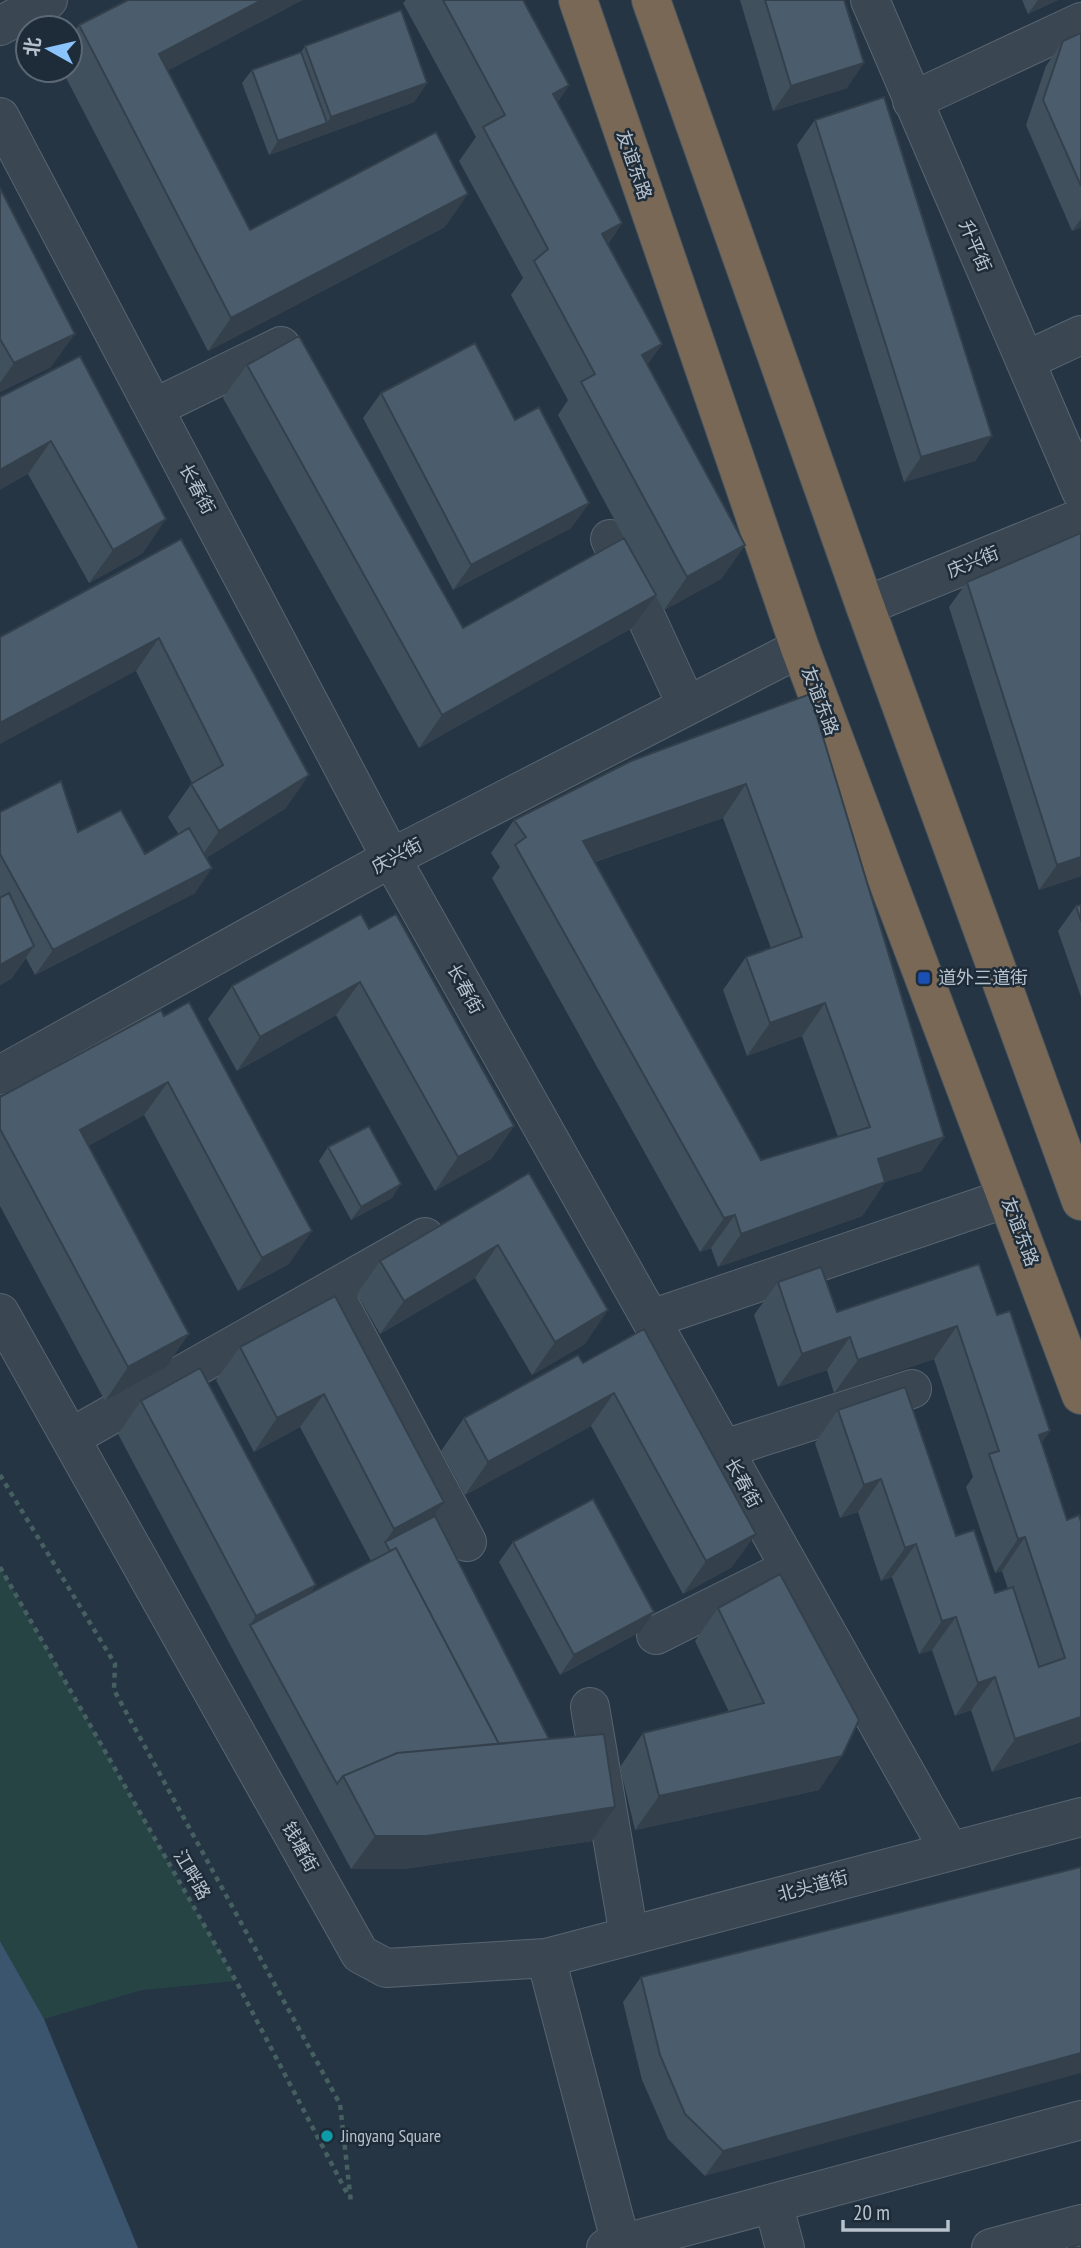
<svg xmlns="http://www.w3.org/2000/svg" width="1081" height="2248" font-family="'PT Sans Narrow','Noto Sans SC',sans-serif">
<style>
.green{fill:#274445}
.water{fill:#3a556d}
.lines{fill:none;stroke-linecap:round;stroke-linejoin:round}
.minor-casing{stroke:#586571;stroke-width:40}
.highway-casing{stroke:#44525e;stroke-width:40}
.path{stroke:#466061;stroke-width:4.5;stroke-dasharray:5 5;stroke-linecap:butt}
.minor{stroke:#3a4753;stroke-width:38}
.highway{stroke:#7a6856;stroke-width:38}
.wall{fill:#40505d;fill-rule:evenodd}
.shaded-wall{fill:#34414c}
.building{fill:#4b5d6c;stroke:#34414c;stroke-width:2;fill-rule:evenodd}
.transit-dot{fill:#1a4fb4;stroke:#1e2c39;stroke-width:2.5}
.culture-dot{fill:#0f9aa8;stroke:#1e2c39;stroke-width:2.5}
.labels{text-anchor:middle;stroke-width:5;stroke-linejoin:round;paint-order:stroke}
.street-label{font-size:18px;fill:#b7c2cd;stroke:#1e2c39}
.poi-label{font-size:18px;fill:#b7c2cd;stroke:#1e2c39;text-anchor:start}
</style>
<rect width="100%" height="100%" fill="#253544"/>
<!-- green -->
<path class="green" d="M0,1567l236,414 -94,9 -98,29 -44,-78z"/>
<!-- water -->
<path class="water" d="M0,1941l44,78 94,229h-138z"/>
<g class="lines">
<defs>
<path id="minor" d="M870,0l211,491
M0,26l48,-26
M912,101l169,-79
M0,117l391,741 558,992
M1025,361l56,-26
M154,408l127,-62
M610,539l77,167
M865,606l216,-88
M0,1075l391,-217 409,-210
M332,1290l135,252
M0,1313l360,641 26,14 160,-10 76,290
M651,1319l356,-121
M70,1438l355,-201
M724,1449l188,-60
M656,1635l134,-67
M590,1707l39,229
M546,1958l535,-141
M773,2203l12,45
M606,2248l475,-128
M991,2248l90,-24"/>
<path id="highway" d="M578,0l222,648 281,747
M651,0l214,606 216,595"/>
</defs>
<!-- minor casing -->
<use href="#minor" class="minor-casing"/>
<!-- highway casing -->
<use href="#highway" class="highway-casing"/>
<!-- path -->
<path class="path" d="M0,1475l115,189 -1,26 226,414 11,98
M0,1567l236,414 113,216"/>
<!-- minor -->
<use href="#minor" class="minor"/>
<!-- highway -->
<use href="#highway" class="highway"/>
</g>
<!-- wall -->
<path class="wall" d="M406,0h117l46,85 -12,18 65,120 -14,21 54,100 -15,21 98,180 -24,34 -57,31 -9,-15 -23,33 -213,120 -196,-350 24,-33 216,263 180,-55 -85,-158 10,-15 -57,-105 12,-17 -64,-117 17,-24 -73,-134z
M740,0h104l3,88 -74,23z
M1022,0h36l-30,14z
M79,25l88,46 83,159 195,-3 -237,124 -146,-281h8v-31z
M1081,33v194l-9,4 -46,-106 20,-59 17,-25z
M305,46l122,37 -13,19 -145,53 -27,-72 10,-13 49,-18z
M815,120l177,316 -17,25 -71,21 -107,-337z
M0,188l51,179 -51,25z
M80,356l63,197 -54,30 -61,-109z
M381,393l134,27 74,83 -18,25 -118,62 -90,-172z
M181,539l105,269 -80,50 -11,35 -160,82 -9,-17 -15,21 -11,6v-173l78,20 67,22 34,-19 -11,-18 24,-34 -56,-112z
M967,582l114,294 -42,14 -90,-283z
M810,694l134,443 -23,34 -36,11 -23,34 -144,51 -7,-19 -11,4 -208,-374 8,-11 -9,-14 23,-33zM723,818l48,130 -25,9 -23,33 24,66 55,-20 36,101 -77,23 -166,-298z
M1081,905v92l-23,-66 18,-25z
M369,929l145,197 -23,33 -56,32 -99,-176 -99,56 -29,-52 24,-33z
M164,1016l125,248 -51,27 -94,-176 -56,31 78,221 -61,34 -105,-195v-109z
M328,1147l64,51 -41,22 -32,-59z
M529,1173l56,171 -53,31 -57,-97 -95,56 -23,-40 23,-33z
M979,1264l63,180 39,298 -89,30 -21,-62 -16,6 -23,-66 -13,4 -27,-77 -11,4 -23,-69 -18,6 -25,-75 23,-33 118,126 39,57 13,-4 -6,-18 -7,2 -29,-86 7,-10 -39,-118 -100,34 -7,-23 -49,17 -24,-72 24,-33 59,30z
M335,1296l109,206 -9,14 157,325 -188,28h-53l-118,-219 -115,-216 23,-33 170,191 60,-31 -71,-134 -46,25 -38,-72 24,-33z
M644,1329l88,238 -49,27 -92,-168 -126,69 -24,-44 23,-33 119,-55z
M513,1542l127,90 -80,43 -61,-113z
M718,1608l101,182 -184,40 -15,-63 23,-34 86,-21 -34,-71z
M1081,1867l-376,309 -37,-37 -26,-59 -19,-78 18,-25z"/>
<!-- shaded-wall -->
<path class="shaded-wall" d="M262,0h41l-168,88 24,-34z
M1038,0h20l-30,14z
M864,63l-17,25 -74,23 18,-25z
M427,83l-13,19 -145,53 9,-14 49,-18 4,-6z
M569,85l-23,34 7,-25z
M468,194l-23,33 -237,124 23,-33z
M1081,219v8l-9,4z
M622,223l-23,33 3,-22z
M75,334l-24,33 -51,25v-9l14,-20z
M662,344l-23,33 3,-22z
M992,436l-17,25 -71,21 17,-25z
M51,441l-23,33 -28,16v-20z
M589,503l-18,25 -118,62 18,-25z
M166,519l-23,34 -54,30 24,-33z
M745,545l-24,34 -57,31 23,-33z
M656,595l-24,33 -213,120 23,-33z
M159,638l-23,33 -136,73v-21z
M309,775l-23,33 -90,56 23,-33z
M746,784l-23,34 -164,56 24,-33z
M1081,857v19l-42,14 18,-25z
M212,868l-17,25 -160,82 18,-25z
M34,946l-23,33 -11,6v-20z
M360,982l-24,33 -99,56 23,-34z
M825,1003l-23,33 -55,20 23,-33z
M168,1082l-24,33 -87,48 23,-33z
M514,1126l-23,33 -56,32 23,-34z
M944,1137l-23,34 -67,21 24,-33z
M885,1182l-23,34 -144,51 23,-33z
M401,1184l-9,14 -41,22 10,-13z
M735,1215l-24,33 -11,4 24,-34z
M312,1231l-23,33 -51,27 24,-33z
M498,1245l-23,33 -95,56 24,-33z
M608,1310l-23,34 -53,31 23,-33z
M957,1326l-23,33 -100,34 24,-33z
M189,1334l-23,33 -61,34 23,-34z
M850,1337l-23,33 -49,17 24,-33z
M614,1393l-23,33 -126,69 23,-33z
M324,1394l-24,33 -46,25 23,-34z
M1050,1431l-23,34 12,-30z
M881,1479l-23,33 -18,6 24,-33z
M444,1502l-23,34 -36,6 9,-13z
M756,1534l-24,33 -49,27 23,-33z
M1025,1537l-23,34 -7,2 23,-34z
M916,1544l-24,33 -11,4 24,-33z
M316,1585l-23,34 -43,6 6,-9z
M654,1612l-14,20 -80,43 14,-20z
M956,1617l-24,33 -13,4 23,-33z
M995,1677l-24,33 -16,6 23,-33z
M1081,1717v25l-89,30 23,-33z
M842,1756l-23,34 -184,40 24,-34z
M615,1807l-23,34 -188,28h-53l24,-33z
M1081,2053v20l-376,103 18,-25z"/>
<!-- building -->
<path class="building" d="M128,0h134l-103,54 91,176 186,-98 32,62 -237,124 -152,-293z
M443,0h80l46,85 -16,9 69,129 -20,11 60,110 -20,11 103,190 -58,32 -106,-195 14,-8 -61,-113 14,-12 -65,-122 22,-12z
M765,0h79l20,63 -73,23z
M401,10l26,73 -96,34 -26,-71z
M1081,33v153l-38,-86 20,-59z
M301,52l26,71 -49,18 -26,-71z
M884,97l108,339 -71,21 -106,-337z
M0,188l75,146 -61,29 -14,-24z
M299,336l164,292 161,-90 32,57 -214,120 -195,-350z
M475,343l40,77 24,-13 50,96 -118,62 -90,-172z
M80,356l86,163 -53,31 -62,-109 -51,29v-73z
M1081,533v324l-24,8 -90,-283z
M181,539l128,236 -90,56 -28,-47 32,-19 -64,-127 -159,85v-86z
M810,694l134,443 -66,22 7,23 -144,52 -6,-19 -11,3 -209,-373 11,-8 -12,-17 117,-59zM746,784l56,153 -56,20 24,66 55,-20 45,124 -109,33 -178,-319z
M61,781l17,51 43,-22 24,44 44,-26 23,40 -159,82 -53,-96v-42z
M9,893l25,53 -34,19v-67z
M1081,905v16l-5,-15z
M361,914l8,15 27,-15 118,212 -56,31 -98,-175 -100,55 -28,-51z
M189,1002l123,229 -50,27 -94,-176 -88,48 109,204 -61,33 -128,-238v-32l161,-87 3,6z
M369,1126l32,58 -40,23 -33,-60z
M529,1173l79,137 -53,32 -57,-97 -94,56 -24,-40z
M979,1264l18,51 13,-4 40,120 -11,4 28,85 12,-5 2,7v195l-66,22 -20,-62 -17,6 -22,-66 -14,4 -26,-77 -11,4 -24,-69 -17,6 -26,-75 67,-23 51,149 18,-6 21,63 18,-6 26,80 26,-9 -40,-121 -7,2 -29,-85 10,-3 -42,-125 -99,34 -8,-23 -48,17 -24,-72 43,-15 16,45z
M335,1296l109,206 -50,27 -70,-135 -47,24 -37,-71z
M644,1329l112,205 -50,27 -92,-168 -126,69 -24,-44 114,-63 5,8z
M200,1368l116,217 -60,31 -115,-215z
M593,1499l61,113 -80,43 -61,-113z
M435,1516l114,223 -50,5 -103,-196 -6,3 -5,-9z
M396,1548l103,196 -102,9 -54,23 -6,8 -87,-159z
M780,1574l79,146 -17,36 -183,40 -16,-63 121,-30 -46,-95z
M604,1734l11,73 -188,29h-52l-32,-60 54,-23z
M1081,1867v186l-358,98 -38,-37 -25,-59 -19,-78z
M1081,2244v4h-13z"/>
<!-- markers -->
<rect class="transit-dot" x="917" y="971" width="14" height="14" rx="3.5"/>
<circle class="culture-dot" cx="327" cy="2136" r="7"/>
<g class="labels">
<!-- street labels -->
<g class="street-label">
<text transform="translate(634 165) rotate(71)" y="6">友谊东路</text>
<text transform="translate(975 246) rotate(67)" y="6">升平街</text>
<text transform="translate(197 489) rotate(62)" y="6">长春街</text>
<text transform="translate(973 562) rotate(-22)" y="6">庆兴街</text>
<text transform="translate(820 701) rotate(69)" y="6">友谊东路</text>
<text transform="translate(397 856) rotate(-28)" y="6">庆兴街</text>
<text transform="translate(465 989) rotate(61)" y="6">长春街</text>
<text transform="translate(1020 1232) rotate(69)" y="6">友谊东路</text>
<text transform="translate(743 1483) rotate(61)" y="6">长春街</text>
<text transform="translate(300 1847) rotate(61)" y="6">钱塘街</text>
<text transform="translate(192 1875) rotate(60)" y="6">江畔路</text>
<text transform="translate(813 1886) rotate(-15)" y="6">北头道街</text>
</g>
<!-- poi labels -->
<g class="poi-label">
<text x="938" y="984">道外三道街</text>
<text x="341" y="2142">Jingyang Square</text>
</g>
</g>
<!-- north arrow -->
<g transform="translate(49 49) rotate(278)"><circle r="33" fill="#1e2c39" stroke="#5b6874" stroke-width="2"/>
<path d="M0-5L12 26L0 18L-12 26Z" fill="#8bc3fd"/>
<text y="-10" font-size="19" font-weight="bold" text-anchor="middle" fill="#b7c2cd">北</text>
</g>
<!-- scale -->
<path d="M843 2220v10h105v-10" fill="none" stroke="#b7c2cd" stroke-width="3.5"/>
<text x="853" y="2220" font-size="21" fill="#b7c2cd" stroke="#1e2c39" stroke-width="5" paint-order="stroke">20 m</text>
</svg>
